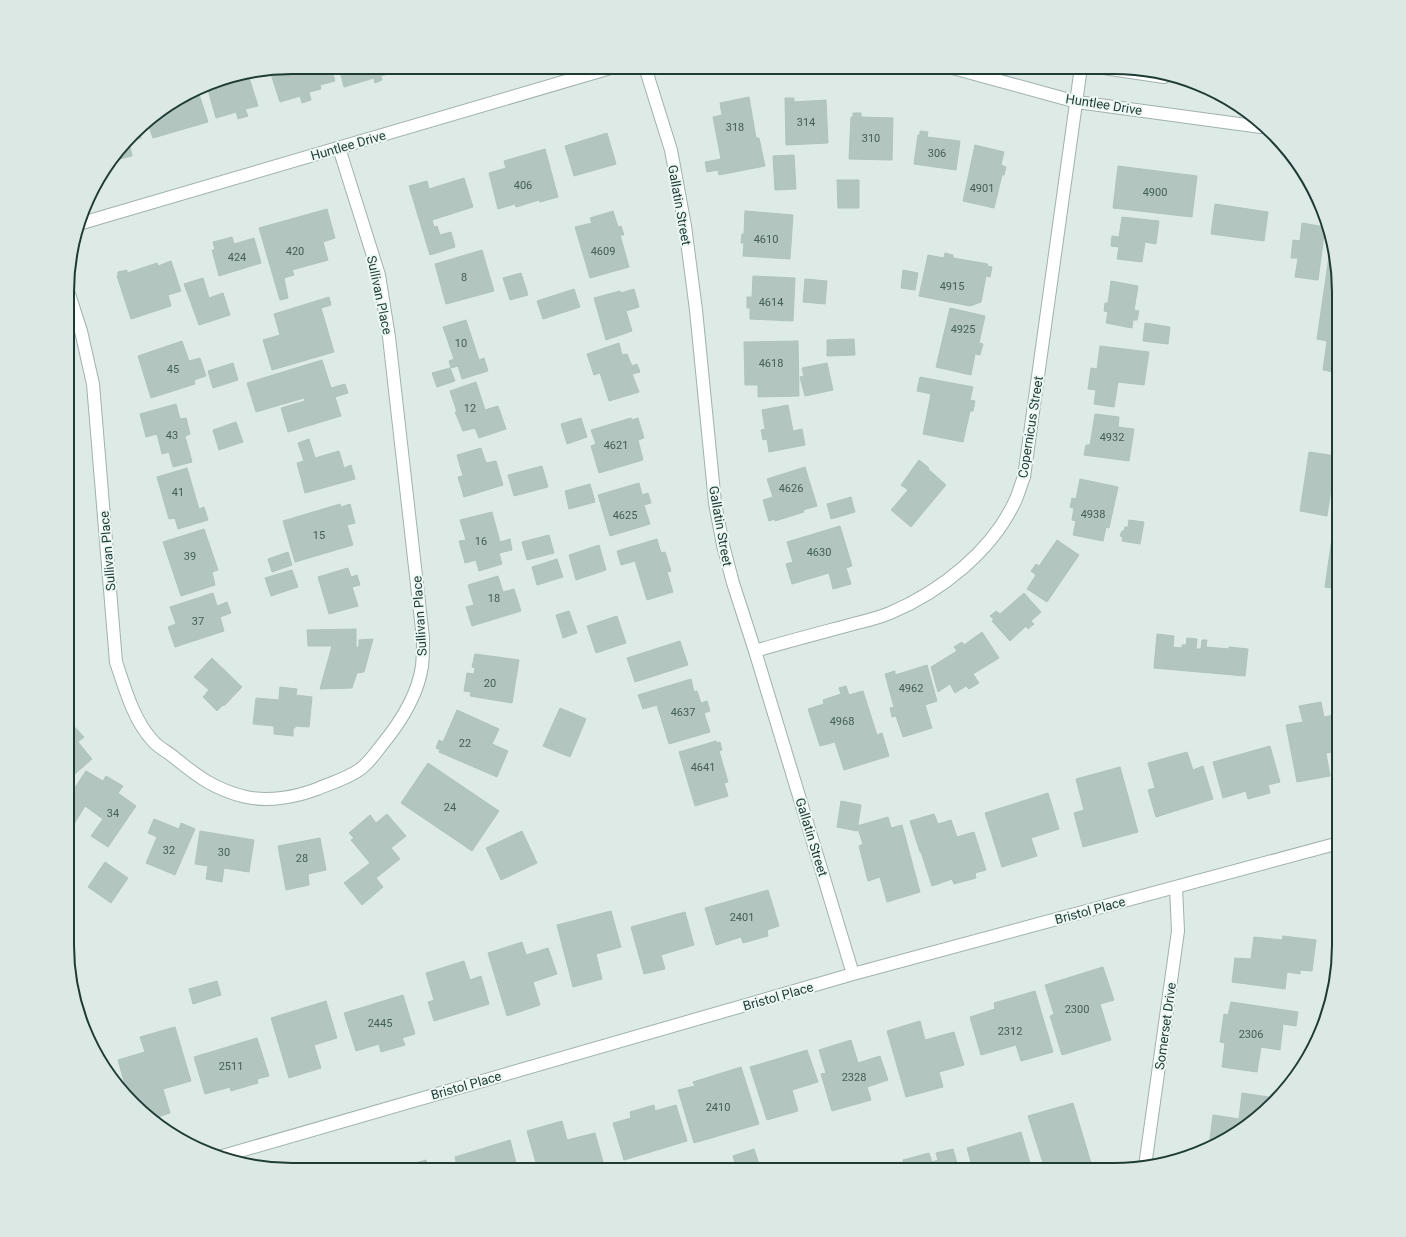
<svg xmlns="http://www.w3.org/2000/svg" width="1406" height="1237" font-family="Roboto,sans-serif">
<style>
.building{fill:#b2c5be;stroke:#afc4bd}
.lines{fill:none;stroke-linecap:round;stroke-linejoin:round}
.minor-casing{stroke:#a0b2ad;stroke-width:14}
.minor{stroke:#fff;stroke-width:12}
.labels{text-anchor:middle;stroke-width:4;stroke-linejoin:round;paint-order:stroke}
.number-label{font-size:11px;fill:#435e57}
.street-label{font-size:13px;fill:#1e3b35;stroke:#edf7f3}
.rim{fill:none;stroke:#1e3b35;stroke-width:2}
</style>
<rect width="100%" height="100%" fill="#ddeae5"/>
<!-- building -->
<path class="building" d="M292,67h39l4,14 -15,4 1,4 -12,3 2,8 -9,3 -2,-7 -20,6 -10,-31z
M339,67h56l1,5 -15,4 1,4 -7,3 -1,-5 -30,9z
M248,74l10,32 -13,3 3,7 -10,3 -2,-7 -20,6 -9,-32 12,-7z
M198,91l10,31 -55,16 -6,-17z
M749,97l7,41h3l6,28 -46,9 -1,-5 -11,2 -2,-10 16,-3 -8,-42 9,-2 -2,-12z
M785,98h9v4l32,-2 2,43 -42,2z
M853,113h8v4l32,1 -1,42 -43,-1 2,-42h2z
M139,129l2,9 -10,3 1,4 -2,1 2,10 -20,5z
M920,131l8,1 -1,5 33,4 -4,29 -42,-6 4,-29h2z
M607,133l9,31 -42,12 -9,-30z
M975,145l29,7 -3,13 5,2 -2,8h-2l-8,33 -31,-7z
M545,149l13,48 -18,5 -1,-2 -23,7 -1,-3 -17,5 -9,-36 17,-5 -2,-7z
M794,155l2,34 -21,1 -2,-34z
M1118,166l79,10 -5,41 -79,-9z
M464,178l9,29 -41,13 2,7 3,-1 3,9 11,-3 4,15 -25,8 -21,-69 18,-5 2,8z
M837,180h22v28h-21z
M1215,204l53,8 -4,29 -53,-7z
M327,209l8,29 -12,4 5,18 -36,10 2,5 -10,3 4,20 -8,2 -21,-72z
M613,211l5,16 3,-1 3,9h-4l9,32 -39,11 -15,-51 17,-4 -2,-5z
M745,211l48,4 -3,44 -47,-3 1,-13h-3l1,-9h2z
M1122,217l37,4 -3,23 -11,-2 -3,20 -25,-3 2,-12 -8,-1 1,-10 7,1z
M1302,223l23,4 -7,53 -23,-3 3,-19h-7l2,-18 7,1z
M232,237l2,7 20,-6 7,25 -42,13 -7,-26h3l-2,-8z
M1331,243l7,34 1,96 -16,-3 4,-29 -10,-2z
M482,250l12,41 -48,13 -11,-40z
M945,253l8,2v3l35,6 -1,2 5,1 -2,10 -4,-1 -5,26 -11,4 -51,-10 9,-41 16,3z
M171,261l10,30 -13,4 3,11 -40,13 -14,-43h1v-4l9,-2v3l30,-10 1,3z
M903,270l15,3 -3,17 -14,-2z
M521,273l7,22 -18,5 -7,-22z
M753,276l42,2 -2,43 -43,-2v-11h-3v-11h5z
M203,278l6,20 14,-5 7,22 -31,10 -15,-41z
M805,279l22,2 -2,23 -22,-2z
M1111,281l27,5 -4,24 5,1 -2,9h-4l-1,8 -26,-5 2,-11 -4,-1 1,-8h3z
M574,289l6,18 -37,12 -6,-18z
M634,289l5,18 -13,4 6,20 -26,9 -12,-42 26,-7 1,2z
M329,297l2,8 -10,3 13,44 -62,18 -9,-30 17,-5 -6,-21z
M950,308l35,8 -6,27 4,1 -3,11 -5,-1 -4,21 -35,-8z
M466,320l13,40 5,-2 4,13 -26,8 -4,-13 -7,2 -2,-7 5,-2 -11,-32z
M1145,323l25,4 -2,17 -25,-3z
M854,339l1,16 -28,1v-16z
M182,341l7,20 11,-3 6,18 -12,4 1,4 -44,14 -13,-42z
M798,341l1,55 -41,1v-12h-13l-1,-43z
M619,343l3,12 5,-1 5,12 5,-2 3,8 -8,2 7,18 -30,9 -9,-28 -6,2 -7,-21z
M1100,346l49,6 -5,33 -26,-3 -4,25 -20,-3 2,-14 -8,-1 3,-21 6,1z
M322,360l9,28 14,-4 3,9 -13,4 6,19 -53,16 -7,-24 24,-7 -1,-3 -48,14 -9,-29z
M233,363l5,17 -25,8 -5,-17z
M827,363l6,27 -28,6 -5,-19 4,-1 -2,-8z
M450,368l5,13 -18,6 -5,-14z
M920,377l53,10 -3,13 5,1 -2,10h-3l-7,31 -40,-8 8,-40 -14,-3z
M476,382l9,28 13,-4 8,23 -27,9 -4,-10 -12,3 -8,-19h2l-7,-21z
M176,404l4,15 6,-1 4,16 -5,2 7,26 -19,5 -4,-15 -7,2 -5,-20 -11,3 -6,-23z
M788,405l5,26 9,-2 3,16 -36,7 -2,-13 -4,1 -2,-10 4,-1 -3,-19z
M1095,414l24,3 -1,10 16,2 -5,32 -45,-6 2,-10h4z
M581,418l6,19 -20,7 -6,-20z
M631,418l1,2 6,-2 6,20 -6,2 5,20 -44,13 -8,-27 5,-2 -5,-14z
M236,422l7,20 -24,8 -6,-20z
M309,439l6,19 24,-7 5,17 7,-3 4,14 -50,14 -8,-30 7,-2 -6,-18z
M481,448l5,15 10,-2 7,24 -39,12 -6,-20 5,-1 -6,-21z
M1309,452l27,4 -9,60 -27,-5z
M919,460l10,8 -1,1 18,16 -35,42 -20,-17 17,-20 -7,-5z
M542,466l6,21 -34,9 -6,-21z
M805,467l12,39 -14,4 1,2 -29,9v-2l-6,2 -6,-21 10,-3 -6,-18z
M187,468l12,41 5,-2 4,13 -30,9 -3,-11 -6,1 -12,-42z
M1080,479l38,8 -9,41 -3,-1 -3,14 -30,-6 3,-14 -4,-1 2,-12 -4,-1 2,-9 4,1z
M639,483l3,12 6,-2 3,10 -7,2 6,19 -40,12 -12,-41z
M590,484l5,18 -26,7 -4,-18z
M851,497l4,15 -24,7 -4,-15z
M340,504l1,3 9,-3 5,19 -8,2 6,20 -58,17 -12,-41z
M492,512l8,30 10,-3 2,11 -13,3 3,11 -23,7 -3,-11 -11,3 -6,-22 7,-1 -6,-20z
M1129,520l15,2 -4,22 -18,-3 1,-4 -3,-1 2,-5h2l1,-4h3z
M840,526l12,40 -6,2 5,16 -18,5 -4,-16 -37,11 -6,-20 7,-2 -6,-20z
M204,529l14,41 -6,2 3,13 -34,11 -18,-54z
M549,535l5,18 -27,7 -5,-18z
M1332,538l7,1v50l-14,-2z
M657,539l4,14 4,-1 6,19 -4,1 6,20 -26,8 -12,-39 -14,4 -4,-14z
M1057,540l22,15 -32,47 -20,-13 9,-14 -5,-4 5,-7 3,2z
M599,545l7,25 -30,10 -7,-25z
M288,552l4,13 -20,7 -4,-13z
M557,559l6,18 -26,8 -5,-18z
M348,568l3,9 6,-2 3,10 -8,2 6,19 -29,8 -11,-37z
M292,570l6,17 -27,9 -6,-18z
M498,576l5,16 11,-3 7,22 -49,15 -6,-19 8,-2 -6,-20z
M213,593l4,13 10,-4 4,11 -11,4 4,14 -49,16 -7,-20 8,-3 -6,-17z
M1024,593l17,19 -10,9 3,3 -6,5 -2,-3 -16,15 -18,-20 2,-1 -4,-4 6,-5 4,3z
M569,611l8,22 -14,5 -7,-23z
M617,616l9,27 -30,10 -9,-27z
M356,629v18h3v-7l14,-1 -9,33 -7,1 -5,15 -32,1 12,-43h-24l-1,-16z
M982,632l17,26 -26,16 6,9 -10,6 -3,-3 -11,7 -5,-9 -12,8 -7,-25 26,-16 -3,-4 8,-5 2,3z
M1157,634l17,2 -1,11 9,1v-3h4l1,-7 10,1 -1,10h5l1,-9h5l-1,7 23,2v-2l19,2 -3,27 -91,-8z
M680,641l8,24 -53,17 -8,-24z
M475,654l44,6 -7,43 -42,-7 1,-4 -7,-1 3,-18 7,1 1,-6 -3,-1z
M212,658l30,29 -18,19 -1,-1 -6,6 -14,-14 6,-7 -15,-13z
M927,665l10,36 -12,4 7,23 -29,9 -7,-21 -4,1 -2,-9 4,-1 -9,-33 10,-3v4z
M691,679l3,13 3,-1 4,12 6,-2 3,10 -6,2 6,19 -41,12 -12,-39 -14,4 -5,-14z
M68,680l4,13 -4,1z
M846,686l3,9 14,-4 14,44 5,-2 7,23 -45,14 -9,-28 -15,4 -12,-37 16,-5 -1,-4 18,-6 -2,-6z
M280,687l17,2 -1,6 16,2 -3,30 -14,-1v2h-2v8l-19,-2v-8l-21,-2 3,-26 23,2z
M1321,702l3,15 15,-3v37l-13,2 4,23 -33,6 -11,-57 17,-3 -4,-16z
M560,708l26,11 -16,38 -27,-11z
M457,710l42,19 -7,15 16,7 -11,26 -58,-25 1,-2 -4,-2 3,-8 4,2z
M68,720l16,17 -6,5 14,17 -24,21z
M716,741l1,2 3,-1 2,8 -3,1 9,31 -4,1 4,13 -33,10 -16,-54z
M1270,746l10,36 -12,3 2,8 -22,6 -2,-8 -23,7 -10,-36z
M1187,752l6,18 10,-4 10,33 -57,18 -8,-27 7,-2 -7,-25z
M428,763l71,48 -27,40 -71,-48z
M1120,767l18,65 -55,15 -9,-34 10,-3 -8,-31z
M86,771l17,10 3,-5 17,10 -5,7 18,13 -28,41 -17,-11 12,-17 -18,-13 -11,18 -6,-4v-22z
M1048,793l11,36 -28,9 6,18 -35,11 -17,-54z
M841,801l20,4 -4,26 -20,-4z
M387,814l19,22 -15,12 9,11 -24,19 7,9 -21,18 -18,-22 26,-20 -19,-23 3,-2 -5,-5 21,-18 6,8z
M934,814l4,10 13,-4 6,17 17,-5 12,38 -11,3 1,5 -22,6 -2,-5 -20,7 -11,-34h-1l-10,-31z
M888,817l3,11 11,-3 18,67 -33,10 -7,-25 -12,4 -9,-35 4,-2 -6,-18z
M154,819l25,10 2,-6 14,6 -20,46 -29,-12 11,-26 -9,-4z
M200,831l54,9 -5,32 -25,-4 -2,14 -16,-3 2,-13 -13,-2z
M522,831l15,32 -36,17 -15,-32z
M320,838l6,32 -18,4 1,11 -23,5 -8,-44z
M105,862l23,16 -17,25 -23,-16z
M768,890l11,36 -12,4 1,6 -25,7 -2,-6 -25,8 -11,-37z
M611,911l10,36 -25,7 6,25 -29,8 -16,-62z
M685,912l9,33 -33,10 4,14 -21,5 -13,-47z
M1283,936l33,4 -4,31 -12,-1v4l-13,-2 -2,17 -53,-7 3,-24 16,1 3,-22 28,3z
M522,942l4,13 22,-7 9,26 -24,8 7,23 -33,11 -19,-63z
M464,961l6,19 11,-4 8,28 -55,17 -6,-19 6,-2 -8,-27z
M1103,967l11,33 -14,4 11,36 -49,15 -12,-39 4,-2 -9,-29z
M217,981l4,14 -28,9 -4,-15z
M1035,991l18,61 -32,9 -5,-16 -35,10 -11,-38 25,-8 -1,-6z
M403,995l12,39 -13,4 3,7 -24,7 -2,-8 -23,7 -12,-38z
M326,1001l11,37 -23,7 7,23 -32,10 -18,-60z
M1231,1002l67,10 -2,14 -13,-2 -3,26 -19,-3 -4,25 -35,-5 3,-24 -5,-1 4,-28 4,1z
M920,1021l5,19 29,-8 10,33 -25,7 4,15 -37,10 -19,-66z
M175,1027l16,54 -28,8 7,24 -15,5 -26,-19 -11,-39 27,-8 -5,-15z
M257,1038l12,38 -12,3 1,4 -27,8 -1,-4 -25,7 -11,-37z
M851,1040l7,23 22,-7 8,24 -21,7 4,13 -39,11 -11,-37 5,-1 -7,-23z
M807,1050l11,32 -26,8 6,21 -31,9 -17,-53z
M741,1067l18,57 -65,19 -16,-53 17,-4 -2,-4z
M1242,1093l27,4 -1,11 -5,6 -54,33 4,-32 26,4z
M1073,1103l18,60 -21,7 -2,-8 -23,7 -17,-53z
M654,1105l1,6 21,-6 11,36 -63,19 -11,-37 18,-5 -1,-6z
M562,1121l5,19 28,-7 10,36 -4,1h-63l-11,-39z
M1021,1132l11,38h-59l-6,-22z
M510,1140l8,30h-60l-3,-13z
M754,1149l5,15 -18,6h-4l-4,-14z
M953,1149l6,21h-54l-2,-10 26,-7 3,9 6,-2 -2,-7z
M426,1160l2,7 12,-3 2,6h-37l-1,-4z"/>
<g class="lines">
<defs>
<path id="minor" d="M645,67l26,83 14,76 11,84 19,193 8,42 10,38 22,68 98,323
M949,67l128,35 184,25
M1097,67l67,10
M82,223l532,-156
M69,294l12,37 12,53 23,278c9,27 18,59 37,79 6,7 15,11 22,17 23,19 41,32 71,39 23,5 50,0 71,-8 14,-6 29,-10 42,-19 9,-6 16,-16 22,-24 19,-23 37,-51 41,-80 1,-9 1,-19 1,-28l-34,-301 -10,-62 -40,-127
M755,651c30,-9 61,-17 91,-25 14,-4 30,-7 44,-13 50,-21 103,-62 126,-114 3,-7 5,-15 8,-22l57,-410
M219,1157l634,-183 486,-131
M1145,1166l33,-235 -2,-44"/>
</defs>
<!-- minor casing -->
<use href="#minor" class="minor-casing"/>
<!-- minor -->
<use href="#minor" class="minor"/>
</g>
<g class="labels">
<!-- number labels -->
<g class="number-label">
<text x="806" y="126">314</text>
<text x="735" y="131">318</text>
<text x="871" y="142">310</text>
<text x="937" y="157">306</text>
<text x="523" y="189">406</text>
<text x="982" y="192">4901</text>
<text x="1155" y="196">4900</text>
<text x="766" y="243">4610</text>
<text x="295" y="255">420</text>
<text x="603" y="255">4609</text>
<text x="237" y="261">424</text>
<text x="464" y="281">8</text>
<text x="952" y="290">4915</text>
<text x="771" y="306">4614</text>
<text x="963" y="333">4925</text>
<text x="461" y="347">10</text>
<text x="771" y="367">4618</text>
<text x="173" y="373">45</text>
<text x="470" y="412">12</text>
<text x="172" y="439">43</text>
<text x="1112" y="441">4932</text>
<text x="616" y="449">4621</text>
<text x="791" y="492">4626</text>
<text x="178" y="496">41</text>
<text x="1093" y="518">4938</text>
<text x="625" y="519">4625</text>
<text x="319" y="539">15</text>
<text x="481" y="545">16</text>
<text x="819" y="556">4630</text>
<text x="190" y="560">39</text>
<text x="494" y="602">18</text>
<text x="198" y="625">37</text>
<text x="490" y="687">20</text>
<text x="911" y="692">4962</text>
<text x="683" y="716">4637</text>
<text x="842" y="725">4968</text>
<text x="465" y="747">22</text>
<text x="703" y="771">4641</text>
<text x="450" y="811">24</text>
<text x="113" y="817">34</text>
<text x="169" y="854">32</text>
<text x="224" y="856">30</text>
<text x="302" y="862">28</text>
<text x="742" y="921">2401</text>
<text x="1077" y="1013">2300</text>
<text x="380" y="1027">2445</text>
<text x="1010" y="1035">2312</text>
<text x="1251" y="1038">2306</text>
<text x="231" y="1070">2511</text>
<text x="854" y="1081">2328</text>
<text x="718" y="1111">2410</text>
</g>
<!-- street labels -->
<g class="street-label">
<text transform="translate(1104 104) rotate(9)" y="5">Huntlee Drive</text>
<text transform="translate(348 145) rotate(-16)" y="5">Huntlee Drive</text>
<text transform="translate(680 205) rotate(80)" y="5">Gallatin Street</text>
<text transform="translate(380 295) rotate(78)" y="5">Sullivan Place</text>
<text transform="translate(1030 427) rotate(-81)" y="5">Copernicus Street</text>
<text transform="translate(721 526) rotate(80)" y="5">Gallatin Street</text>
<text transform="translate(107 551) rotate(-95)" y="5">Sullivan Place</text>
<text transform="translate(419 616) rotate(-94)" y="5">Sullivan Place</text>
<text transform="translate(812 837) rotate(73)" y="5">Gallatin Street</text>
<text transform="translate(1090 910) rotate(-15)" y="5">Bristol Place</text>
<text transform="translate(778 996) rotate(-16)" y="5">Bristol Place</text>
<text transform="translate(1165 1026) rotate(-82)" y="5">Somerset Drive</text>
<text transform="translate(466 1085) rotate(-16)" y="5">Bristol Place</text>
</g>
</g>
<!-- crop -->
<path d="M0 0H1406V1237H0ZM292 74H1114A218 218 0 0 1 1332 292V945A218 218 0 0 1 1114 1163H292A218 218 0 0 1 74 945V292A218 218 0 0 1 292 74Z" fill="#dce8e4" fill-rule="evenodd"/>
<path class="rim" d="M292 74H1114A218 218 0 0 1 1332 292V945A218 218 0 0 1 1114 1163H292A218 218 0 0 1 74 945V292A218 218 0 0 1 292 74Z"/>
</svg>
